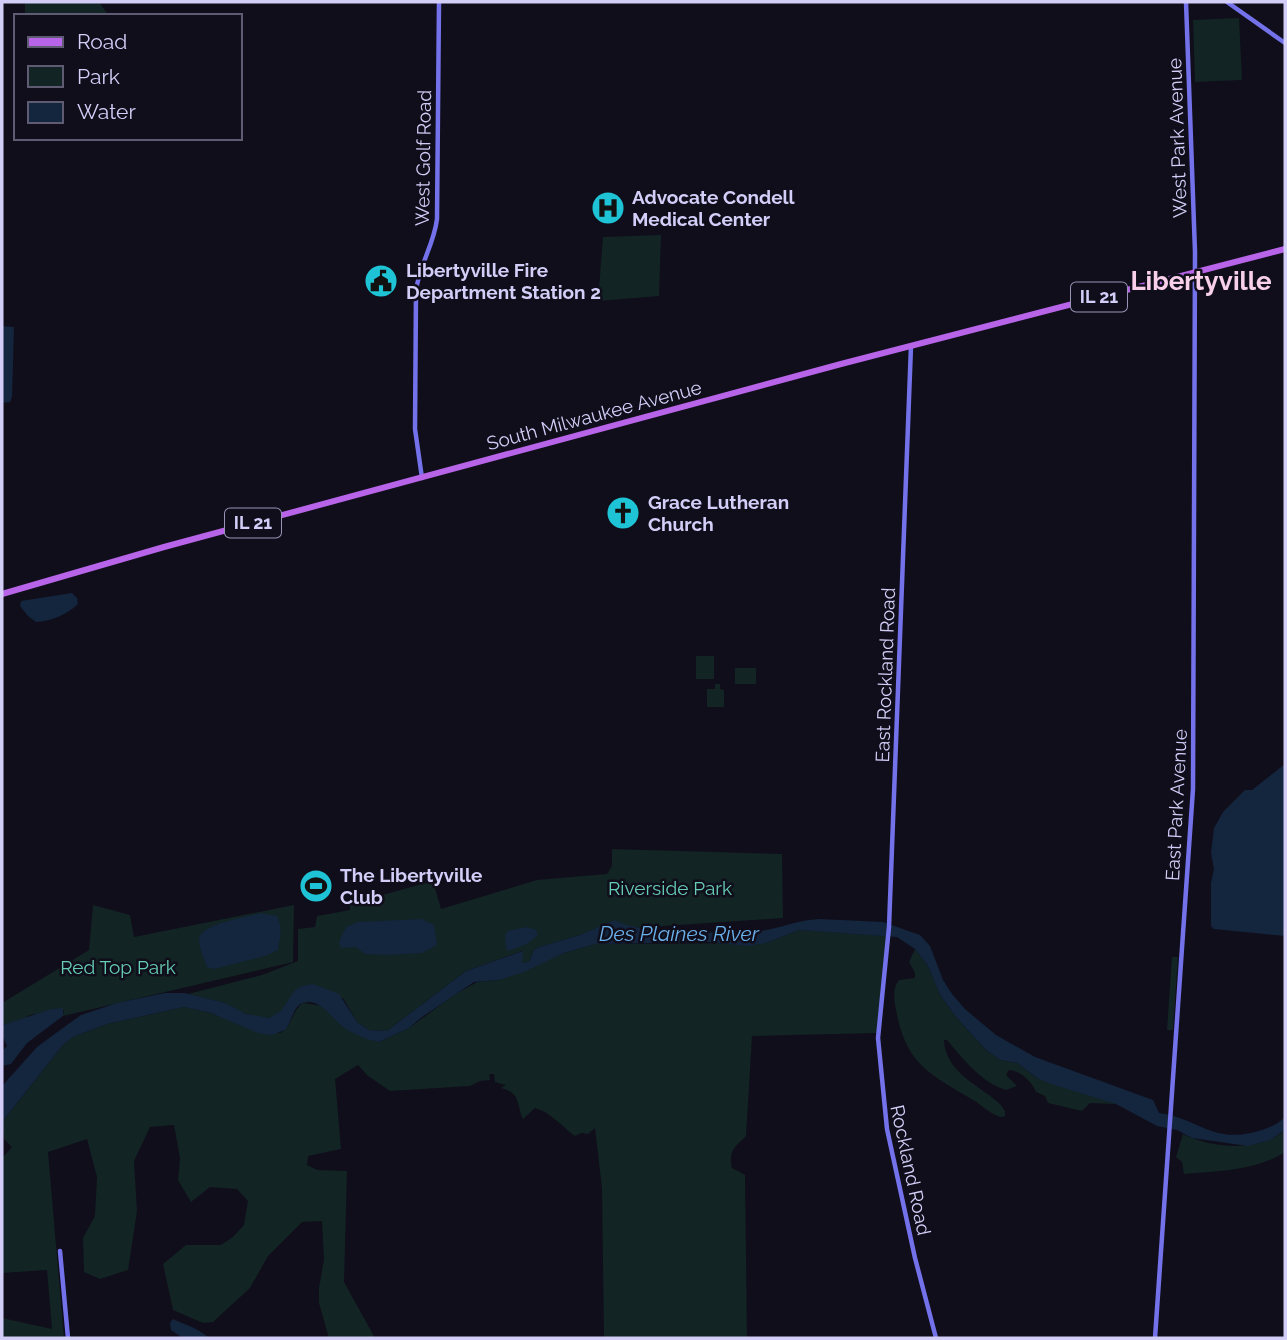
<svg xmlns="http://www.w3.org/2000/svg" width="1287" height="1340" font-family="Raleway,sans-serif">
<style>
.green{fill:#122423}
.water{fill:#14253e}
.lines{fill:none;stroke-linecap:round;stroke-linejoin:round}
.secondary{stroke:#7472eb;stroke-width:4.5}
.primary{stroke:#b764e9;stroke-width:6}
.labels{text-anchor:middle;stroke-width:5;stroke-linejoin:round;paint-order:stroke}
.shield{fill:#100e1b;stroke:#9894b6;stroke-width:2}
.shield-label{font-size:18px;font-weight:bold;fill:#d3cef8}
.street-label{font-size:19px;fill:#d3cef8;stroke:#100e1b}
.poi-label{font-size:19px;font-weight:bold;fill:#d3cef8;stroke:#100e1b;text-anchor:start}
.park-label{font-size:19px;fill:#65cdb3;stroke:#100e1b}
.water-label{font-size:21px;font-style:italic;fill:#6ab0ea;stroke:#100e1b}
.district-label{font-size:26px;font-weight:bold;fill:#f9d0ea;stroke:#100e1b}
</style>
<rect width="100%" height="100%" fill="#100e1b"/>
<!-- green -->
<path class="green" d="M25,2h74l10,14h-84z
M1239,18l3,62 -47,2 -2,-62z
M661,235l-2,61 -61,5 5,-64z
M696,656h18v23h-18z
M735,668h21v16h-21z
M715,684h5v5l4,1v17h-17v-18h8z
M612,849l170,5 1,64 -149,10 -11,-2 -8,-5 -35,14 -41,12 -5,3 -5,12 -7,2v-13l-56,20 -79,60 -18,-1 -12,-8 -14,-24 -56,7 -11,11 -14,3 -27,-9 -10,-7 -37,-9 74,-19 36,-14v-32l17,-2 2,-11 33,-6v-6l83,-23 8,28 96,-29 70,-6 5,-8z
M93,905l37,10 4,22 160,-32 -1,57 -230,54 1,-6 -34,5 -13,7 -15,3v-22l87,-53z
M799,930l89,6 -10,97 -126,3 -6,100c-11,11 -18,15 -14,32l13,7 2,163h-143l-2,-150 -7,-60 -7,6 -7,-1 -6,3c-14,-10 -23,-23 -40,-28l-12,11c-7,-16 -2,-26 -22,-31l5,-3 -11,-3 -1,-8h-5l1,6 -10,1 -10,5 -80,5 -22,-15 -10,-11 -23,14 6,70 -33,7 -1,9 10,5 30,1 -3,111 31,56h-46l-10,-35v-15l5,-29 -2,-38 -20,1 -34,34 -18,32 -37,34 -10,1 -30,-13 -10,-46 23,-19h35l12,-8 11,-12 4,-24 -11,-12 -27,-2 -19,15 -13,-22 2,-22 -6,-33 -24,2 -16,34 3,50 -9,59 -28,9 -16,-7 -1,-34 12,-22 2,-39 -10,-38 -39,13 16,186h-62v-20l50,11 -5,-59 -45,3v-120l2,3 8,-9 -8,-8 -2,-17 61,-77 10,-8 34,-13 77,-17 27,6 33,13 36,7c13,-7 11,-22 23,-30l20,3 19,20 37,16 30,-14 45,-33 23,-13 22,-2 65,-27 31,-9 171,-1z
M915,949l13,17 12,29 16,22 30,33 14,10 17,3 20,15 79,26 -26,-1 -8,8 -34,-8 -3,-7 -9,-4c-4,-10 -15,-21 -27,-22l-3,5 11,11 -11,4c-24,-7 -43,-31 -59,-50h-3c1,32 35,45 56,64l5,7v5l-4,1c-11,-3 -18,-11 -28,-17 -43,-26 -67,-35 -77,-90 -2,-12 -4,-20 3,-30l16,-2v-5l-6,-11z
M1172,957h6l-5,73h-6z
M1285,1130v22c-29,19 -67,19 -101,22l-2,-12 -6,-5 7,-23c30,15 76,18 102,-4z"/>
<!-- water -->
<path class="water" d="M2,326l12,1 -2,70 -2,5 -8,1z
M72,593l5,5 1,6c-12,11 -26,17 -42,18l-8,-6 -8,-10 1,-5z
M1285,764v172l-71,-7 -3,-3v-43l3,-14 -3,-16 3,-25 9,-16 22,-22h7z
M261,913l16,3c6,11 3,22 1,34l-13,6 -51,13 -7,-2c-3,-8 -8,-19 -8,-28 1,-15 49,-22 62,-26z
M422,919l12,6 3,20 -15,8 -37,2 -20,-1 -9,-7 -15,1 -2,-6 7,-15 12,-5z
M819,919l64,3 37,13 10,11 13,34 9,14 13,15 31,26 39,22 118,43 6,13c41,6 52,30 96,19 11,-3 22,-7 30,-15v13l-15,10 -22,6 -56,-8 -15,-8 -20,-4 -41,-22 -65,-20 -14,-6 -20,-15 -17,-3 -14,-10 -30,-33 -16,-22 -12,-29 -13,-17 -18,-12 -98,-7 -33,13 -18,3 -40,-4 -113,2 -31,9 -40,19 -25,8 -25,2 -52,35 -13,11 -30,14c-11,-2 -26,-8 -36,-15 -11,-8 -28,-36 -45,-21 -6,6 -7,17 -13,24l-13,5 -14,-2 -47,-20 -27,-6 -77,17 -34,13 -10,8 -61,77v-36l35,-39 30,-22 14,-10 36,-12 48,-10h20l40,10 21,11 23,4 12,-7 14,-21 7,-4 11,-2 26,10 18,28 12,8 18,1 79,-60 57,-20 -1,12 7,-1 5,-12 5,-3 41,-12 35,-15c20,14 119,14 146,11 20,-3 38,-11 58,-12z
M526,927l10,3 2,5c-13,11 -13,10 -30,16l-2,-2 -1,-14 3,-4z
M63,1008v8l-36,27 -16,21 -9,2v-15l5,-5 -5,-11 1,-10 48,-16z
M173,1319c15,7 23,8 36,19h-26l-12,-8 -1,-7z"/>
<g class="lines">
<!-- secondary -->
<path class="secondary" d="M1227,2l58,41
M911,346l-22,581 -11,111 9,91 28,129 21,80
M422,478l-7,-49 1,-138c3,-26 18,-46 21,-72l2,-217
M60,1251l8,87
M1155,1338l38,-549 2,-537 -9,-250"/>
<!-- primary -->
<path class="primary" d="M2,594l162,-47 677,-183 444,-115"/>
</g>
<!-- icons -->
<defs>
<symbol id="hospital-disc" viewBox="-11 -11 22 22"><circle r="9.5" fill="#1ec4d5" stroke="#100e1b"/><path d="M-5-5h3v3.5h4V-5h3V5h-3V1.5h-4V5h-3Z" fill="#111"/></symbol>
<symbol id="civic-disc" viewBox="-11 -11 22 22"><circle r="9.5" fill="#1ec4d5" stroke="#100e1b"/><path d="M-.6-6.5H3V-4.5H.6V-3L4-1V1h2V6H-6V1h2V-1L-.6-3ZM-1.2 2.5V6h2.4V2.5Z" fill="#111"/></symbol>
<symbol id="church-disc" viewBox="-11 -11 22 22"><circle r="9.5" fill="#1ec4d5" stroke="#100e1b"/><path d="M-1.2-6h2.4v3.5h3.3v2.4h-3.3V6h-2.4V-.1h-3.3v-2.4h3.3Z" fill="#111"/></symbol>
<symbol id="stadium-disc" viewBox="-11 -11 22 22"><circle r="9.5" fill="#1ec4d5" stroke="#100e1b"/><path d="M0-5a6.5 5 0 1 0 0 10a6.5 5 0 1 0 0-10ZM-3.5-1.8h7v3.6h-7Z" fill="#111"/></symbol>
</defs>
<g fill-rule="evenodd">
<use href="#hospital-disc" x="589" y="189" width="38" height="38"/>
<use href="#civic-disc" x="362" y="262" width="38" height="38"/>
<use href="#church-disc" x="604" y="494" width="38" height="38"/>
<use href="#stadium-disc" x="297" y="867" width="38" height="38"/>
</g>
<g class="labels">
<!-- shield labels -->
<g class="shield">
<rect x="1071" y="282.5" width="56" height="29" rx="5"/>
<rect x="225" y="508.5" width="56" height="29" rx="5"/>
</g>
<g class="shield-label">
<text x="1099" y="303">IL 21</text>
<text x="253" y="529">IL 21</text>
</g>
<!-- street labels -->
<g class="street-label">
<text transform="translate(1177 138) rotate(-92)" y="7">West Park Avenue</text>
<text transform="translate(423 158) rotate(-89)" y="7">West Golf Road</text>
<text transform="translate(594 415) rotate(-15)" y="7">South Milwaukee Avenue</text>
<text transform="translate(885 675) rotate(-88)" y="7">East Rockland Road</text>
<text transform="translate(1176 805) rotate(-87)" y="7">East Park Avenue</text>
<text transform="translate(911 1170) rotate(78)" y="7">Rockland Road</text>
</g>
<!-- poi labels -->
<g class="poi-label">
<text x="632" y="204">Advocate Condell<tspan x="632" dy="22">Medical Center</tspan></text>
<text x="406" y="277">Libertyville Fire<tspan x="406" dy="22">Department Station 2</tspan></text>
<text x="648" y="509">Grace Lutheran<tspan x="648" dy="22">Church</tspan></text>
<text x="340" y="882">The Libertyville<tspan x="340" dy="22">Club</tspan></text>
</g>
<!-- park labels -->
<g class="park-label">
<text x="670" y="895">Riverside Park</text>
<text x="118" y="974">Red Top Park</text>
</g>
<!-- water labels -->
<g class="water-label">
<text x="679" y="941">Des Plaines River</text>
</g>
<!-- district labels -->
<g class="district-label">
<text x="1201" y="290">Libertyville</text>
</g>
</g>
<!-- border -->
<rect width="1287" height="1340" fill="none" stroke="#d3cef8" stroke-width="7"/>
<!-- legend -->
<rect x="14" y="14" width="228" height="126" fill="#100e1b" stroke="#5e5b73" stroke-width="2"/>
<rect x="28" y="37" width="35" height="10" fill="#b764e9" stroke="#5e5b73" stroke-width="2"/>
<text x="77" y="49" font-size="21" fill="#d3cef8">Road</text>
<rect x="28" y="66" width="35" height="21" fill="#122423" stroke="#5e5b73" stroke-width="2"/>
<text x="77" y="84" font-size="21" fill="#d3cef8">Park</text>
<rect x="28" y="102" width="35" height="21" fill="#14253e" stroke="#5e5b73" stroke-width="2"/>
<text x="77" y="119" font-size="21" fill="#d3cef8">Water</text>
</svg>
